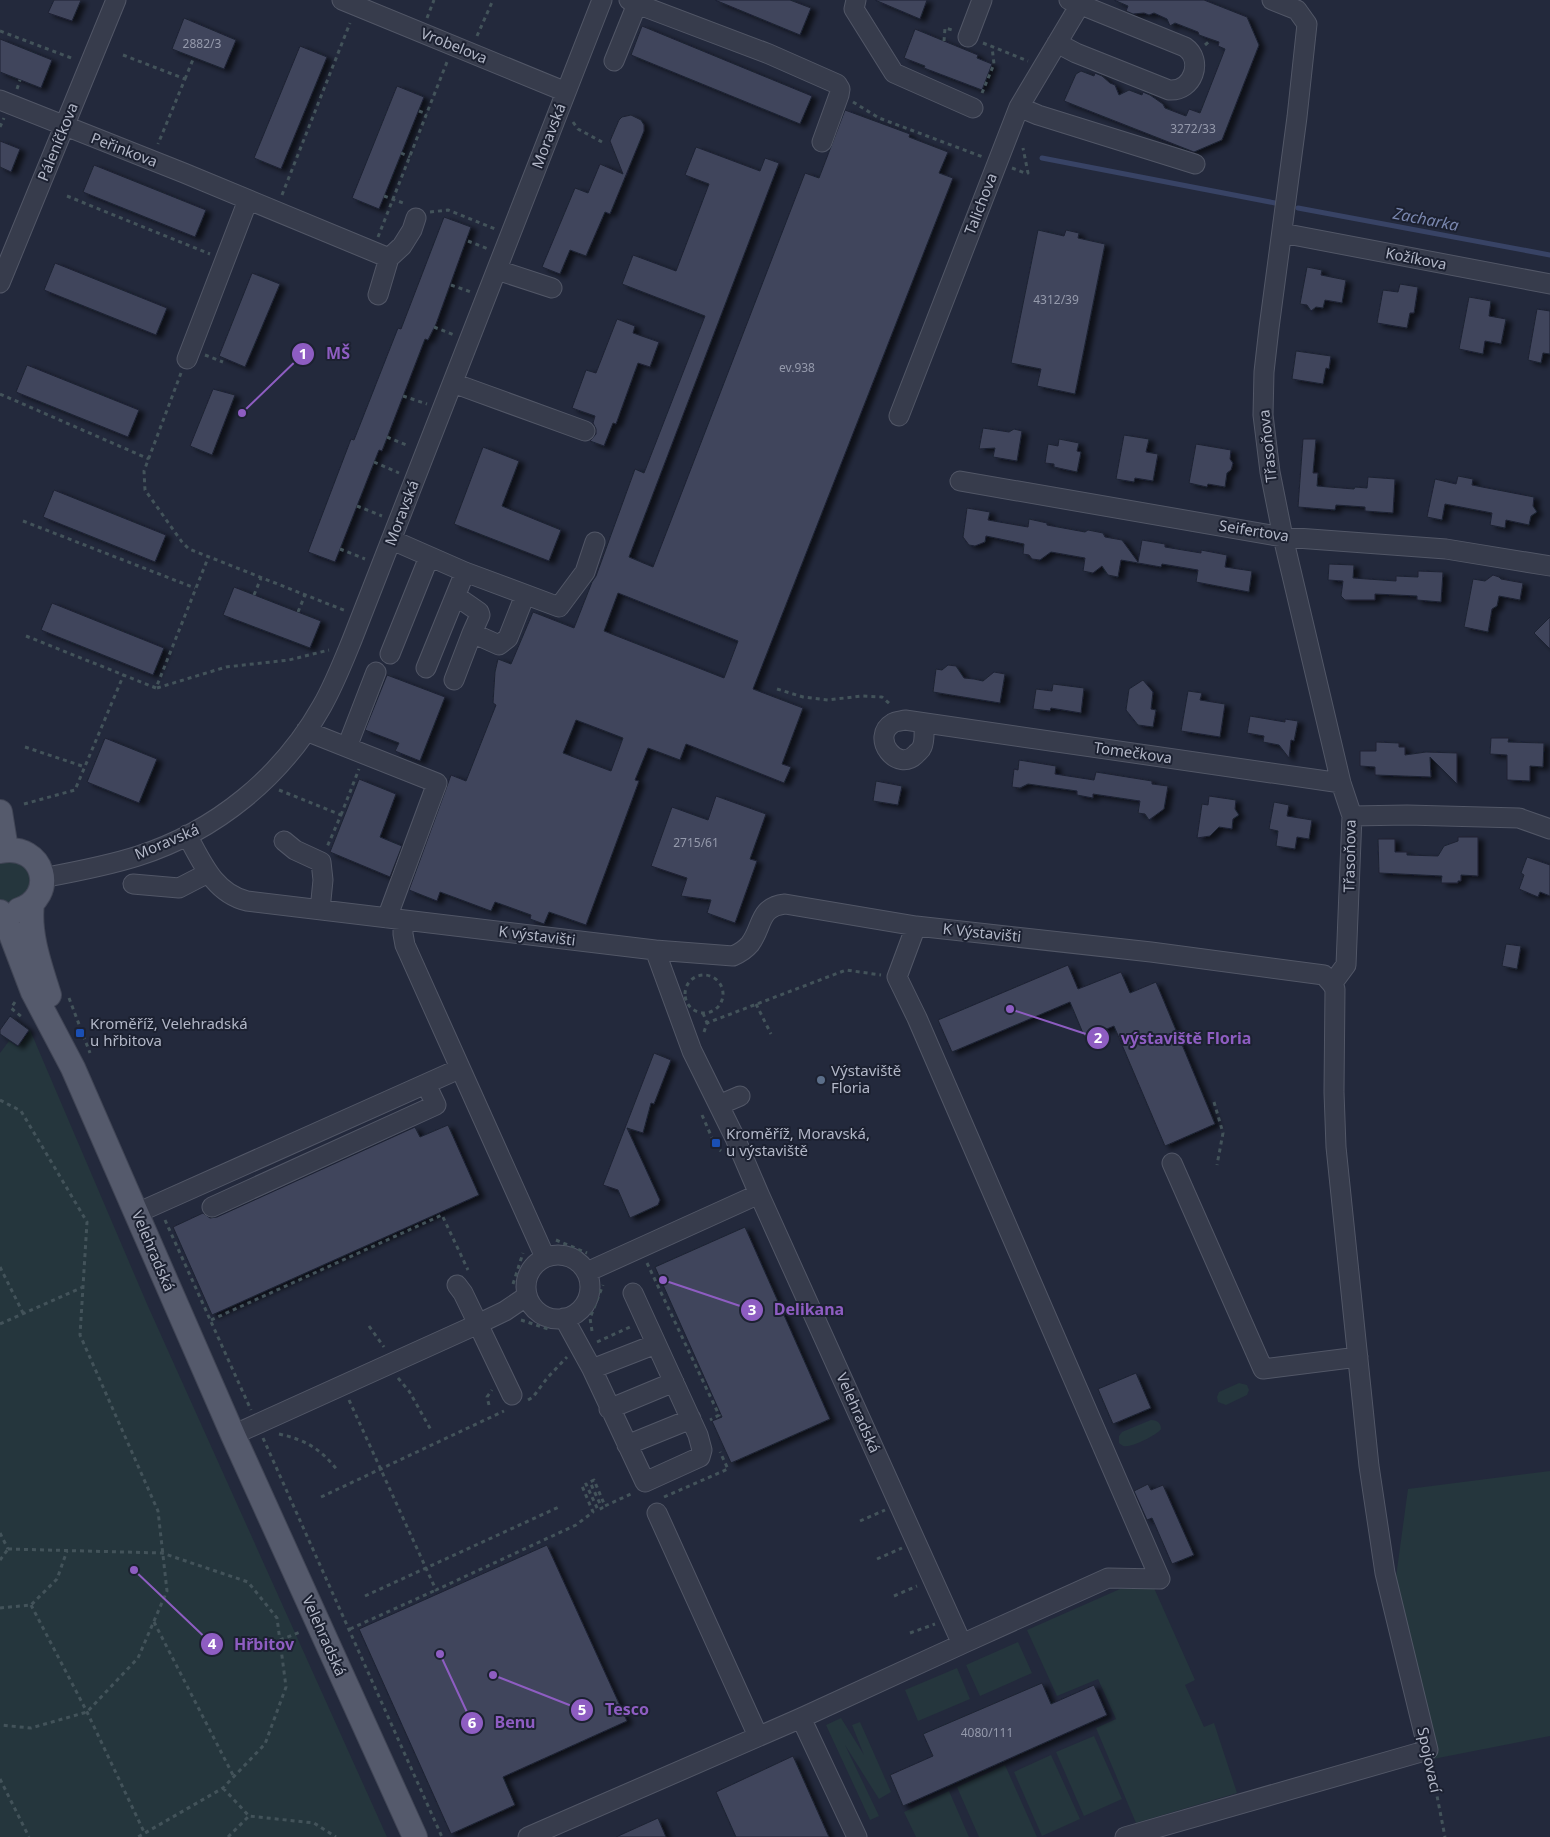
<svg xmlns="http://www.w3.org/2000/svg" width="1550" height="1837" font-family="'Noto Sans',sans-serif">
<style>
.green{fill:#25363d}
.lines{fill:none;stroke-linecap:round;stroke-linejoin:round}
.stream{stroke:#384365;stroke-width:5}
.building{fill:#3f455c;stroke:#1e2333;fill-rule:evenodd;filter:url(#shadow)}
.minor-casing{stroke:#525767;stroke-width:21}
.major-casing{stroke:#404555;stroke-width:26}
.path{stroke:#43535a;stroke-width:3;stroke-dasharray:4 4;stroke-linecap:butt}
.minor{stroke:#373c4c;stroke-width:19}
.major{stroke:#555a6c;stroke-width:24}
.transit-dot{fill:#1a4fb4;stroke:#1c2131;stroke-width:2}
.service-dot{fill:#5c6f8a;stroke:#1c2131;stroke-width:2}
.labels{text-anchor:middle;stroke-width:4;stroke-linejoin:round;paint-order:stroke}
.number-label{font-size:12px;fill:#959aac}
.street-label{font-size:15px;fill:#b2b7c7;stroke:#1c2131}
.poi-label{font-size:15px;fill:#b2b7c7;stroke:#1c2131;text-anchor:start}
.water-label{font-size:16px;font-style:italic;fill:#7a87af;stroke:#1c2131}
.leader{fill:none;stroke:#8e5dc2;stroke-width:2}
.callout-dot{fill:#8e5dc2;stroke:#1c2131;stroke-width:2}
.mark-label{font-size:15px;text-anchor:middle;font-weight:bold;fill:#fff}
.callout-label{font-size:16px;text-anchor:middle;font-weight:bold;fill:#8e5dc2;stroke:#1c2131;stroke-width:4;stroke-linejoin:round;paint-order:stroke}
</style>
<defs>
<filter id="shadow"><feDropShadow dx="5.5" dy="3" stdDeviation="2.5" flood-color="#0009"/></filter>
</defs>
<rect width="100%" height="100%" fill="#23293c"/>
<!-- green -->
<path class="green" d="M0,860h20l12,15 -4,19 -17,9 -11,-3z
M30,1030l117,274 240,533h-387v-784l9,-12 9,6z
M1239,1383l8,2 2,5 -2,5 -21,10 -8,-3 -1,-5 2,-5z
M1151,1420c6,0 10,3 10,9 -4,6 -27,17 -34,17 -4,1 -5,-1 -8,-3v-7l3,-4z
M1550,1471v265l-122,24 -32,-183 12,-88z
M1154,1588l41,92 -10,5 19,42 10,-4 23,70 -101,30 -40,-95 20,-9 -18,-40 -41,17 -30,-66 93,-41z
M1018,1642l14,31 -52,23 -14,-31z
M957,1668l13,31 -52,22 -13,-31z
M841,1718l23,37 -12,-30 8,-3 31,70 -12,7 -34,-54 34,71 -9,4 -44,-95z
M1094,1736l28,63 -38,17 -28,-64z
M1051,1755l29,64 -38,17 -28,-64z
M1005,1765l32,72h-58l-22,-50z
M949,1791l20,46h-53l-12,-25z"/>
<g class="lines">
<!-- stream -->
<path class="stream" d="M1042,158l233,45
M1298,208l252,47"/>
</g>
<!-- building -->
<path class="building" d="M54,0h27l-9,21 -24,-8z
M715,0h75l21,8 -11,27z
M875,0h52l-7,19z
M1114,0h90l43,17 12,28 -37,95 -28,12 -130,-51 12,-27 5,-3 13,5 1,-3 7,3 8,7 5,2 4,10 10,-5 13,5 1,-3 7,3 13,9 2,4 21,8 3,-7 11,4 25,-64 -7,-3 1,-4 -20,-7 -1,-3 -23,-9 -5,3 -3,-7 -13,-6 -5,2 -5,-2 -11,1 -7,-3 2,-5z
M184,18l52,22 -12,29 -52,-20z
M642,26l170,70 -12,28 -169,-69z
M915,29l63,26 -1,3 15,6 -10,26 -58,-22 1,-2 -21,-8z
M0,39l52,21 -11,28 -41,-16z
M300,46l27,11 -46,112 -27,-11z
M397,86l27,11 -45,112 -27,-11z
M845,110l65,24 -1,3 39,15 -9,21 14,5 -200,511 50,19 -21,56 9,3 -7,16 -98,-39 -6,16 -32,-12 -13,32 4,1 -53,144 -37,-13 -5,12 -14,-5 1,-4 -36,-13 -4,9 -51,-19 -3,9 -28,-11 42,-115 15,6 30,-76 -3,-2 2,-31 3,-13 13,5 22,-52 41,16 18,-46 4,-6 39,-107 9,4 61,-157 -83,-32 11,-29 43,16 33,-87 -24,-9 11,-28 64,24 5,-13 14,5 -150,394 24,10 152,-394 14,5zM618,593l120,48 -14,37 -120,-47zM576,720l47,18 -12,33 -48,-18z
M631,115l10,5 3,5v6l-34,83 -5,-2 -19,44 -16,-6 -10,24 -18,-7 33,-79 13,5 12,-29 23,10 -13,-33 9,-21 3,-3z
M0,141l20,8 -9,23 -11,-5z
M94,165l112,45 -11,27 -112,-45z
M444,217l27,10 -35,97 -8,16 -3,-1 -43,112 -3,-1 -44,112 -27,-10 43,-113 3,1 44,-112 3,1z
M1038,230l26,6 2,-6 13,3 -1,5 27,6 -30,150 -38,-8 4,-17 -30,-6z
M55,263l112,45 -11,27 -112,-45z
M1307,267l15,3 -1,5 25,5 -4,23 -17,-3 -2,8 -7,-1 -5,4 -4,-6 -7,-1z
M252,273l28,11 -35,83 -26,-11z
M1400,284l18,3 -4,26h-4l-3,15 -30,-5 6,-33 15,2z
M1469,297l22,4 -2,15 17,3 -5,25 -16,-3 -2,13 -24,-5z
M1537,309l13,2v43l-7,-1 -2,10 -13,-3z
M617,319l18,7 -2,7 26,9 -9,25 -12,-4 -22,61 -3,-1 -9,23 -14,-5 6,-7v-5l-3,-6 2,-7 -23,-8 14,-38 10,3z
M1296,351l35,5 -2,13 -3,-1 -3,16 -31,-5z
M27,365l112,45 -11,27 -112,-45z
M213,389l22,6 -23,60 -22,-9z
M983,428l26,4 5,-3 8,2 -5,30 -24,-4 2,-9 -16,1z
M1124,435l25,4 -3,13 12,2 -5,27 -18,-3 -1,4 -18,-3z
M1059,439l20,4 -2,8 4,1 -4,20 -23,-5v-3l-9,-1 3,-19 10,2z
M1303,439h13l-3,34h5l-1,13 37,3 1,-2 12,1 1,-11 27,2 -2,34 -28,-2v-4l-29,-2 -1,5 -37,-3z
M1196,444l35,6 -1,9 3,4 -2,7 -4,3 -2,14 -17,-3 -1,3 -18,-4z
M483,447l36,14 -17,45 59,24 -12,31 -95,-37z
M1458,476l15,3 -1,6 62,12 -1,9 4,6 -6,4 -2,9 -23,-5 -1,8 -15,-3 2,-12 -47,-9 -3,16 -15,-3 8,-38 21,5z
M54,490l112,45 -11,27 -112,-45z
M967,508l23,4 -2,8 40,7 1,-8 18,4v2l38,7 3,-2 15,3 2,4 17,3 16,22 4,-22 23,4v3l36,6v-3l26,5 -2,12 27,4 -3,21 -53,-10 2,-12 -36,-6 -1,3 -40,-7 -3,17 -10,-2 -6,-9 -9,7 -10,-2 2,-13 -34,-6 -11,8 -8,-1 -3,-4 -6,-1 1,-10 -38,-8 -1,6 -10,4 -6,-1 -6,-8z
M1329,564l25,1 -1,13 43,3v-5l22,1v-6l25,1 -2,30 -24,-2v-4l-42,-2v6h-30l-4,-4 2,-15 -15,-1z
M1493,575l6,2 2,2 22,4 -3,17 -21,-4 -2,10 -5,3 -4,23 -24,-5 9,-48 12,2z
M234,587l87,34 -11,27 -87,-33z
M52,603l112,45 -11,27 -112,-45z
M1550,617v32l-16,-16z
M948,665l8,1 8,12 10,1 9,2 11,-9 11,2 -5,29 -67,-11 3,-23 6,1z
M387,675l58,22 -25,64 -25,-10 4,-8 -34,-13z
M1143,680l10,12 -2,17 5,1 -3,17 -15,-2 -12,-15 3,-21z
M1053,684l31,4 -3,25 -30,-5 -1,3 -17,-2 3,-20 16,2z
M1188,691l14,2 -2,7 25,4 -5,33 -39,-6z
M1250,716l35,6v-3l13,2 -4,20 -3,-1 -2,18 -10,-13 -16,-3 1,-6 -17,-3z
M105,738l52,21 -18,44 -52,-21z
M1491,738h18l-1,4 36,1 -1,24 -13,-1v15l-23,-1v-25l-17,-1z
M1376,742l23,1v4h6v8l21,-3 31,1v31l-27,-27 1,20 -56,-2v-8l-15,-1v-15h16z
M1019,760l37,6 -1,8 39,6 2,-8 56,9v3l16,2 -4,23 -15,11 -4,-6 -7,-1 2,-12 -47,-7v4l-16,-3v-4l-49,-7 -8,4 -8,-1 2,-18 4,1z
M359,779l37,15 -16,43 22,9 -12,31 -60,-25z
M876,781l26,5 -4,19 -25,-4z
M716,796l50,18 -16,45 7,2 -22,62 -28,-10 4,-13 -30,-4 6,-18 -36,-12 21,-59 36,13z
M1209,796l27,4 -1,9 4,6 -6,4 -1,10 -13,-2 -9,9 -13,2 5,-34 6,1z
M1274,802l15,3 -2,11 25,4 -3,19 -12,-2 -2,12 -19,-3 2,-15 -9,-2z
M1458,837h20v39l-17,-1v6h-3v2h-17l1,-7 -63,-3 -1,-34h17v13h12v3l31,1 6,-10 14,-5z
M1527,857l23,8v31l-10,-4 -2,5 -19,-8 5,-14 -3,-2z
M1506,944l15,2 -4,23 -15,-3z
M1068,965l10,24 43,-17 9,21 26,-11 59,142 -50,22 -51,-120 -29,12 -15,-36 -118,50 -14,-32z
M10,1016l19,14 -11,16 -18,-12v-4z
M654,1053l17,7 -17,44 -3,-1 -8,30 -16,-5 33,72 -2,5 -28,13 -12,-28 -15,-5z
M448,1125l31,70 -267,120 -39,-88 30,-14 7,5 7,-1 198,-90 5,10z
M745,1227l85,192 -99,44 -19,-42 10,-4 -67,-150z
M1136,1373l15,35 -38,16 -15,-35z
M1148,1484l3,6 12,-5 31,70 -22,9 -20,-46 -5,2 -13,-29z
M547,1545l80,176 -124,56 12,28 -64,29 -92,-205z
M1042,1683l9,21 43,-19 13,30 -204,91 -13,-31 43,-19 -10,-22z
M793,1756l36,81h-93l-20,-45z
M658,1818l8,19h-50z"/>
<g class="lines">
<defs>
<path id="minor" d="M342,0l224,92
M856,0l-2,9 40,64 79,35
M1272,0l25,10 10,14 -10,93 -28,211 -5,44 -1,43 7,57 13,65 58,246 11,33 -6,149 -14,19
M637,4l132,50 68,30 3,5 -1,6 -17,47
M968,37l14,-37
M1057,43l19,10 93,37c24,2 35,-30 16,-43l-116,-47
M614,61l23,-57 -8,-4
M0,100l184,73 205,85
M1019,107l19,8 157,49
M1282,233l268,51
M497,270l55,18
M0,283l116,-283
M378,295l11,-37 13,-12 10,-16 4,-12
M187,359l61,-159
M453,383l132,48
M899,416l120,-309 56,-94 5,-13
M960,481l323,56 163,12 104,17
M392,540l73,32 94,35 26,-35 10,-30
M456,596l23,16 1,3 -8,18
M390,654l39,-97
M426,668l39,-96
M454,680l18,-47 27,12 9,-7 17,-43
M924,724c0,6 1,17 -2,23 -1,3 -3,4 -5,6 -19,22 -48,-16 -24,-30 3,-2 8,-2 12,-3l436,63
M306,731l131,52 -50,135
M347,747l29,-75
M1352,816l55,-1 112,3 31,11
M187,835c15,27 27,58 60,66l408,49 37,101 43,87 24,56
M284,841l11,9 26,12 2,18 -3,30
M42,878c32,-6 65,-12 96,-22 78,-25 144,-79 184,-150 12,-21 21,-44 30,-66l250,-640
M133,884l46,4 29,-15
M403,920v14l2,11 140,312
M916,926l-19,51 20,41 243,561 -52,-1 -146,66
M655,950l78,6c7,-3 12,-6 17,-12 13,-17 8,-37 35,-40l131,22 235,26 173,23 8,9 3,5 -1,103 2,55 33,319 16,107 43,177 -303,87
M719,1105l21,-9
M1172,1163l91,206 95,-12
M212,1207l224,-102 -10,-21
M137,1213l322,-144
M526 1287a32 32 0 1 1 64 0a32 32 0 1 1-64 0Z
M457,1285l6,8 15,31 27,-13 22,-15
M564,1318l28,51 53,113 55,-25 2,-7 -4,-15 -65,-142
M592,1369l64,-25
M609,1409l65,-27
M233,1435l245,-111 34,71
M627,1445l64,-26
M657,1513l101,223
M801,1718l56,119
M528,1837l273,-119 161,-74 -203,-450 -172,78"/>
<path id="major" d="M0,812l6,37
M0,851c45,-9 58,46 19,59
M32,903c-4,31 8,63 17,92
M0,912l9,17 24,63 40,76 160,367 182,402"/>
</defs>
<!-- minor casing -->
<use href="#minor" class="minor-casing"/>
<!-- major casing -->
<use href="#major" class="major-casing"/>
<!-- path -->
<path class="path" d="M427,18l7,-18
M0,31l74,28
M477,36l16,-36
M944,41l1,-13 7,2
M983,43l45,18
M1205,45l6,-5
M123,55l62,24 -27,65
M185,79l9,-22
M17,89l3,-9
M982,93l12,-29 -2,-17
M853,102l26,16 104,39
M419,111l8,3
M573,122l5,7 24,13
M0,127l4,-9
M401,153l9,4
M1012,168l13,5h3l-5,-25
M282,195l68,-172
M67,196l143,58
M384,196l22,8
M430,212l18,-2 47,19
M378,237l69,-175
M468,241l20,8
M451,285l20,7
M434,327l20,8
M205,355l18,7
M181,373l-37,98 1,19 37,52 7,7 157,62
M0,394l149,65
M403,396l24,8
M387,437l22,9
M374,462l25,11
M357,506l25,10
M23,521l172,67
M340,549l25,10
M254,595l7,-17
M298,612l7,-17
M26,636l130,52 52,-130
M157,688l69,-21 63,-7 40,-10
M777,689l26,8 25,3 33,-4 21,1 9,8
M25,747l60,20
M279,790l62,25 -14,32
M24,804l51,-14 49,-116
M341,815l18,-46
M685 994a19 19 0 1 1 38 0a19 19 0 1 1-38 0Z
M69,998l21,55
M15,1002l-4,6 12,10
M756,1004l15,30
M703,1013l4,10
M704,1032l3,-9 139,-53 35,5
M0,1100l21,11 66,111 -7,113 78,176 9,80 -29,67 -51,54 -56,16 -31,-3
M1214,1102l9,31 -6,32
M702,1115l14,32 5,4
M165,1220l86,190
M556,1240l31,13
M647,1263l72,152 -9,5
M0,1267l23,46
M513,1284l10,-31
M211,1320l231,-105 26,55
M521,1320l30,10
M0,1324l83,-37
M369,1326l15,21
M592,1331l-2,-13 13,-33
M597,1342l33,-15
M398,1378l11,13 22,39
M349,1400l87,190 140,-65 17,-13 -11,-26 4,-2 12,26 4,-2 -12,-26 4,-2 11,26 28,-13
M528,1400l5,-3 15,-20 19,-20
M489,1405l-2,-8 5,-7
M279,1434c27,6 42,15 59,37
M263,1438l179,399
M321,1497l183,-86
M664,1497l64,-28 -8,-17
M860,1521l25,-11
M0,1533l8,16
M8,1549l154,4 86,29 29,36 9,69 -21,57 -42,44 -85,49
M877,1559l25,-11
M0,1560l8,-11
M365,1596l196,-90
M894,1596l23,-10
M31,1605l56,107 58,122
M0,1608l31,-3 26,-26 10,-28
M154,1622l80,155
M350,1629l86,-39
M910,1633l25,-9
M280,1640l20,-8
M1431,1765l14,72
M0,1779l29,58
M223,1788l26,28 65,7 22,14
M228,1837l21,-21"/>
<!-- minor -->
<use href="#minor" class="minor"/>
<!-- major -->
<use href="#major" class="major"/>
</g>
<!-- markers -->
<g class="transit-dot">
<rect x="75" y="1028" width="10" height="10" rx="2.5"/>
<rect x="711" y="1138" width="10" height="10" rx="2.5"/>
</g>
<circle class="service-dot" cx="821" cy="1080" r="5"/>
<g class="labels">
<!-- number labels -->
<g class="number-label">
<text x="202" y="48">2882/3</text>
<text x="1193" y="133">3272/33</text>
<text x="1056" y="304">4312/39</text>
<text x="797" y="372">ev.938</text>
<text x="696" y="847">2715/61</text>
<text x="987" y="1737">4080/111</text>
</g>
<!-- street labels -->
<g class="street-label">
<text transform="translate(454 46) rotate(22)" y="5">Vrobelova</text>
<text transform="translate(549 136) rotate(-69)" y="5">Moravská</text>
<text transform="translate(58 142) rotate(-68)" y="5">Páleníčkova</text>
<text transform="translate(124 150) rotate(21)" y="5">Peřinkova</text>
<text transform="translate(981 204) rotate(-69)" y="5">Talichova</text>
<text transform="translate(1416 259) rotate(11)" y="5">Kožíkova</text>
<text transform="translate(1268 446) rotate(-96)" y="5">Třasoňova</text>
<text transform="translate(402 513) rotate(-69)" y="5">Moravská</text>
<text transform="translate(1254 531) rotate(9)" y="5">Seifertova</text>
<text transform="translate(1133 753) rotate(8)" y="5">Tomečkova</text>
<text transform="translate(167 842) rotate(-23)" y="5">Moravská</text>
<text transform="translate(1350 856) rotate(-89)" y="5">Třasoňova</text>
<text transform="translate(982 933) rotate(6)" y="5">K Výstavišti</text>
<text transform="translate(537 936) rotate(7)" y="5">K výstavišti</text>
<text transform="translate(153 1251) rotate(67)" y="5">Velehradská</text>
<text transform="translate(858 1413) rotate(66)" y="5">Velehradská</text>
<text transform="translate(324 1636) rotate(66)" y="5">Velehradská</text>
<text transform="translate(1429 1760) rotate(78)" y="5">Spojovací</text>
</g>
<!-- poi labels -->
<g class="poi-label">
<text x="90" y="1029">Kroměříž, Velehradská<tspan x="90" dy="17">u hřbitova</tspan></text>
<text x="831" y="1076">Výstaviště<tspan x="831" dy="17">Floria</tspan></text>
<text x="726" y="1139">Kroměříž, Moravská,<tspan x="726" dy="17">u výstaviště</tspan></text>
</g>
<!-- water labels -->
<g class="water-label">
<text transform="translate(1426 219) rotate(11)" y="6">Zacharka</text>
</g>
</g>
<!-- callouts -->
<path class="leader" d="M242 413L303 354M1010 1009L1098 1038M663 1280L752 1310M134 1570L212 1644M493 1675L582 1710M440 1654L472 1723"/>
<g class="callout-dot">
<circle cx="242" cy="413" r="5"/>
<circle cx="1010" cy="1009" r="5"/>
<circle cx="663" cy="1280" r="5"/>
<circle cx="134" cy="1570" r="5"/>
<circle cx="493" cy="1675" r="5"/>
<circle cx="440" cy="1654" r="5"/>
<circle cx="303" cy="354" r="12"/>
<circle cx="1098" cy="1038" r="12"/>
<circle cx="752" cy="1310" r="12"/>
<circle cx="212" cy="1644" r="12"/>
<circle cx="582" cy="1710" r="12"/>
<circle cx="472" cy="1723" r="12"/>
</g>
<g class="mark-label">
<text x="303" y="359">1</text>
<text x="1098" y="1043">2</text>
<text x="752" y="1315">3</text>
<text x="212" y="1649">4</text>
<text x="582" y="1715">5</text>
<text x="472" y="1728">6</text>
</g>
<g class="callout-label">
<text x="338" y="359">MŠ</text>
<text x="1186" y="1044">výstaviště Floria</text>
<text x="809" y="1315">Delikana</text>
<text x="264" y="1650">Hřbitov</text>
<text x="627" y="1715">Tesco</text>
<text x="515" y="1728">Benu</text>
</g>
</svg>
